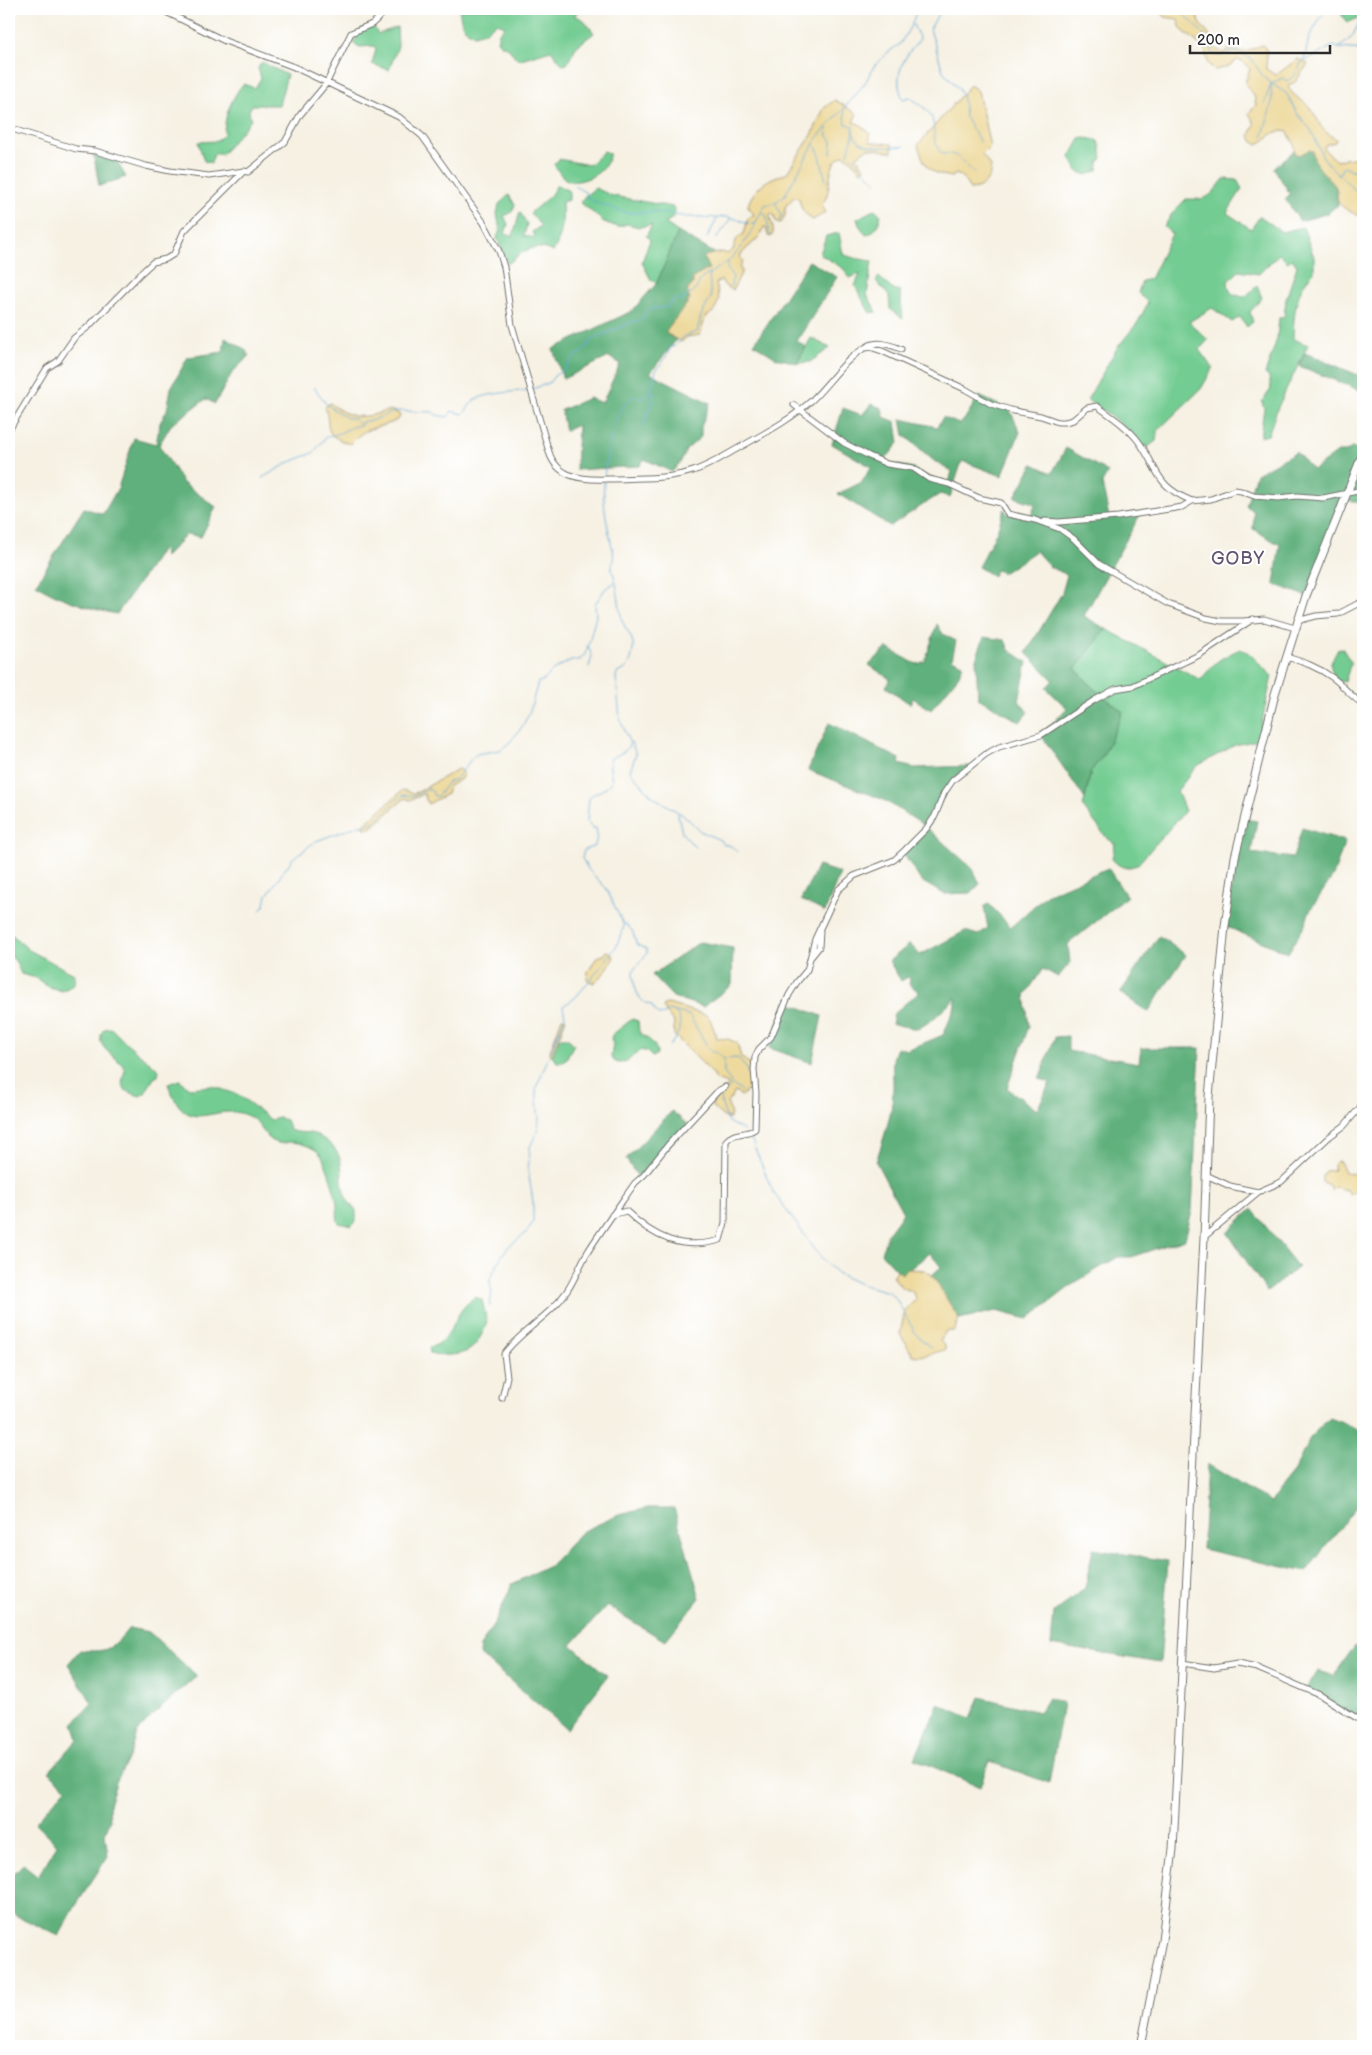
<svg xmlns="http://www.w3.org/2000/svg" width="1372" height="2055" font-family="'Balsamiq Sans',sans-serif">
<style>
.green{fill:#73cc92;stroke:#4f7c5e}
.forest{fill:#5eb07c;stroke:#446e54}
.sand{fill:#eeda9e;stroke:#8c8264}
.lines{fill:none;stroke-linecap:round;stroke-linejoin:round}
.stream{stroke:#63a8d8;stroke-width:1}
.minor-casing{stroke:#72706b;stroke-width:7}
.secondary-casing{stroke:#72706b;stroke-width:9}
.minor{stroke:#fff;stroke-width:5}
.secondary{stroke:#fff;stroke-width:7}
.labels{text-anchor:middle;stroke-width:4;stroke-linejoin:round;paint-order:stroke}
.quarter-label{font-size:18px;letter-spacing:1px;fill:#62556f;stroke:#fff}
</style>
<rect width="100%" height="100%" fill="#fff"/>
<filter id="ink" filterUnits="userSpaceOnUse"><feTurbulence type="fractalNoise" baseFrequency=".02" numOctaves="2"/><feDisplacementMap in="SourceGraphic" scale="10" xChannelSelector="R" yChannelSelector="G"/><feConvolveMatrix kernelMatrix="1 2 1 2 8 2 1 2 1" color-interpolation-filters="sRGB"/></filter>
<filter id="wash" filterUnits="userSpaceOnUse"><feTurbulence type="fractalNoise" baseFrequency=".0096" numOctaves="4" result="noise"/><feDisplacementMap in="SourceGraphic" scale="20" xChannelSelector="R" yChannelSelector="G"/><feGaussianBlur stdDeviation="1.12" result="paint"/><feColorMatrix in="noise" values="0 0 0 0 0 0 0 0 0 0 0 0 0 0 0 0 0 1.4 0 .05"/><feComposite in="paint" operator="in"/></filter>
<g filter="url(#wash)">
<rect width="100%" height="100%" fill="#f6f1e3"/>
<!-- green -->
<path class="green" d="M459,9h122l-7,6 10,5 10,13 -18,14 -9,17 -4,1 -12,-15 -33,10 -11,-13 -7,-3 -3,-3 2,-8 6,-7 -9,-3 -11,9 -11,3c-14,-8 -12,-12 -15,-26z
M1338,9h25v7l-16,7z
M372,24l6,10 19,-7 1,19 -9,24 -17,-6 4,-15 -2,-3 -14,1 -7,-4 8,-14z
M262,62l25,13 -8,30h-27l-3,6 2,9 -29,34h-8l-3,9 -7,-2 -6,-19 19,-1 7,-7c0,-18 8,-37 19,-50l12,4 6,-10 -3,-10z
M1085,138l12,2 3,5 2,13 -4,5v7l-11,5 -10,-4 -7,-14 10,-18z
M604,151l5,2c2,16 -24,31 -39,28 -8,-2 -12,-10 -16,-17l5,-5 30,6z
M1224,179l13,1 5,9 -15,24 24,16 9,-13 22,16 21,-5 11,30v15c-19,18 -20,42 -21,67l15,6 -30,62 -10,28 -8,2 4,-29 -2,-6 9,-13 -2,-12 -4,-3 12,-35 2,-21 5,-1 2,-18 11,-33 -5,-7 -5,3 -8,-8 -20,20 -20,-3 -11,10 1,8 4,6 13,1 11,-10 5,12 -12,14 3,10 -6,5 -7,-10 -8,5 -20,-14 -23,14 19,18 -9,10 14,18 -12,21 -43,41 -2,11 -13,10c-11,-22 -36,-38 -56,-51l30,-52 21,-26 10,-19 -10,-10 4,-12 8,-2 22,-45 -8,-7 9,-15 13,-13c24,1 23,-2 38,-20z
M557,185l12,6v9l-7,2c1,19 1,33 -9,50 -20,-10 -30,-1 -45,12l-11,-26 3,-8 -3,-16 2,-10 10,-9 6,10 -4,8 -7,3 4,8 -3,10 8,2 7,-24 7,12 -3,12 12,2 -4,-6 9,-6 -11,-13 20,-17z
M595,188l18,8 60,11 2,4 -2,7 -8,5 13,9 -21,51 -6,-3 -9,-18 8,-22 -4,-4 6,-11 -13,2 -12,-3 -9,3 -14,-5 -23,-19 3,-6z
M875,209l6,6c-2,9 -6,18 -15,20l-7,-10 -2,-6z
M839,233l4,21c11,5 18,5 29,7l-5,34 10,17 -7,1 -15,-27 5,-12 -11,4 -5,-9 -24,-15 6,-18z
M879,277l13,12 8,2 3,28 -13,-10 -1,-13 -13,-15z
M811,338l19,10 -20,14 -13,1z
M1106,629l95,51c14,-19 18,-21 39,-31l9,4 23,23 -14,64 -23,5 -38,21 -20,25 8,20 -48,54c-11,4 -17,3 -25,-6l3,-15 -9,-7 -23,-30 8,-36 12,-15 20,-44 -30,-24 -18,-20z
M1342,648l9,14 -6,20 -10,-2 -5,-16 7,-14z
M9,932l20,18 45,24 2,5 -3,6 -11,6 -15,-5 -11,-8 -15,-4 -5,-12 -7,-8z
M632,1019l6,2 1,11c7,7 18,10 18,22l-5,3 -5,-5 -6,-2c-9,7 -22,21 -30,7l2,-13 -2,-5 1,-4z
M111,1028c15,16 32,28 48,42l-1,6 -4,2 -9,15 -5,3 -14,-5 -4,-8 3,-14c-8,-14 -34,-22 -21,-40z
M559,1038h8l7,6 -8,15 -7,4 -4,-3 -3,-5z
M180,1080l9,8 23,-2 27,9 32,25 8,-2 7,2 4,10c8,4 18,1 27,5 44,24 9,48 39,75v12l-4,4 -13,-3c-3,-5 -1,-12 -2,-18 -1,-10 -11,-45 -17,-51 -6,-7 -19,-11 -28,-12 -5,0 -9,2 -15,1 -13,-4 -16,-20 -27,-26 -35,-19 -61,26 -82,-33z
M476,1297l6,3 5,22c-3,8 -7,18 -14,25 -8,9 -32,10 -43,6l-1,-6c20,-2 24,-28 35,-40 3,-4 8,-7 12,-10z"/>
<!-- forest -->
<path class="forest" d="M1295,150v3l4,2 11,-5 3,1 2,10 20,24 3,20 -12,9 -26,7 -15,-22 5,-5 -16,-26z
M93,151l20,4 13,22 -27,9z
M678,232l38,22 -11,2 -1,3 5,10 -16,9c0,25 -15,35 -27,55l10,7 -26,33 60,30 -9,24v10l-15,13 -4,10 -10,12 -28,-13 -4,7 -64,4 2,-45 -13,6 -4,-21 28,-12 13,5 18,-39 -11,-7 -46,22 -10,-30 79,-38 25,-28z
M809,261l28,16 -40,64 9,6 -9,16 -21,-5 -22,-14z
M225,338l20,11 4,7 -17,17 -17,31 -9,-5 -35,26 -12,20 24,38 33,24 -15,30 -14,-3 -22,23 -2,-9 -46,66c-24,-4 -61,-16 -81,-30l48,-76 19,6 15,-26 16,-50 22,6 4,-21 7,-13 4,-22 17,-31 35,-5z
M1305,353l58,24 -4,13 -60,-24z
M979,396l31,14 10,22 -18,44 -40,-15 -12,36 -10,-3 -50,32 -52,-32 24,-12 9,-15 -39,-23 11,-36 19,7 9,-11 11,4 2,9 12,5 3,21 -16,19 30,6 9,7 27,8 3,-12 -18,-10 -30,-26 -3,-16 36,8 6,-10 16,7 5,-4z
M1353,447l10,6v49l-19,-2 -38,96 -32,-12 6,-39 -27,-16 1,-17 -8,-6 10,-32 40,-22 17,18 25,-18h8z
M1066,448l42,24 -6,11 7,34 32,-4 -57,103 22,13 -31,40 18,19 30,24 -20,44 -12,15 -6,28 -44,-64 26,-27 -21,-20 7,-8 -27,-27 36,-60 5,-18 -17,-8 -14,-16 -33,22 -7,-3 -3,6 -15,-9 19,-36 7,-22 4,5 22,4 5,-14 -20,-7 18,-33 19,9z
M937,624l6,10 13,7 -4,18 11,5 -4,11 -28,35 -18,-12 -3,6 -24,-17 4,-8 -21,-14 18,-17 27,15 4,1 7,-3z
M984,637l21,3 4,10 18,12 -8,39 9,11 -8,10 -42,-24 -2,-39z
M829,723l71,36 -1,5 15,4 56,-2 -17,14 -26,48 46,41 7,15 -9,9 -27,1 -23,-13 -18,-28 24,-25 -2,-2 -41,-26 -76,-30z
M1244,819l13,2 -6,32 42,5 9,-30 43,13 -12,35 -24,36 -3,11 -18,30 -63,-27z
M818,866l22,7 -15,39 -24,-12z
M1108,868l19,29 -59,47 2,19 -12,14 -15,-8 -18,26 4,31 -22,62 30,22 13,-28 -11,-3 16,-42 13,-1v15l71,12 2,-15h59l-8,163 -7,28 -54,18h-13l-42,25 -48,37 -32,-8 -37,8 -27,-44 9,-8 -11,-14 -28,22 -21,-22 7,-20 15,-20 -27,-51c7,-23 17,-48 17,-73 1,-15 -4,-29 5,-42l9,3 36,-15 11,-25 2,-12 -24,22 -14,9 -26,-5 2,-11 25,-21 -10,-8 1,-5 -2,-2 -7,4 -12,-20 21,-17 10,11 45,-24 13,4 10,-7 -4,-21 5,-3 22,23 35,-32z
M1159,936l27,19 -38,57 -28,-19z
M700,942l33,6 -1,37 -29,22 -30,-10 -21,-22z
M786,1002l36,14 -10,47 -43,-15z
M672,1111l16,14 -49,54 -13,-20z
M1252,1209l46,58 -31,25 -40,-60z
M1330,1418l33,13v67l-57,74 -104,-23 5,-85 64,39 10,-16 13,-16 17,-35z
M648,1508h26l26,90 -35,43 -58,-35 -36,39 37,31 -41,53 -88,-75 1,-7 17,-29 15,-34 39,-19 30,-33 38,-17z
M1093,1549l75,12 -8,102 -109,-18 3,-33 31,-24z
M129,1628l20,4 48,44 -44,39 -16,18 -7,23 -13,24 -8,24 1,16 -5,14 3,22 -33,51 -16,29 -44,-21 -6,-10v-26l14,-15 15,12 19,-31 -22,-22 31,-35 -17,-16 29,-33 -5,-15 19,-21 -24,-39 12,-14c28,3 32,-1 49,-22z
M1354,1646l9,4v72l-57,-32 12,-19 16,5z
M980,1697l59,15 9,-14 15,5 -14,80 -60,-22 -9,26 -65,-28 23,-55 33,14z"/>
<!-- sand -->
<path class="sand" d="M1159,9h34l9,17 9,12 3,10 9,5 6,-3 16,2 17,-7c9,6 3,15 4,24l10,6 22,-16 10,5 -13,18 -7,4c3,10 16,14 22,22 12,15 6,19 26,31l-1,3 -10,3 -1,4 11,11 28,-3v61c-7,-4 -19,-8 -24,-15 -3,-5 0,-13 -5,-19 -7,-8 -22,-21 -21,-33l-4,-1 -10,5 -4,-2 -1,-9 -6,-12c-18,-4 -17,8 -31,12l-5,-3 -2,-6 5,-11 -6,-11 7,-8 -2,-10 -9,-12 5,-14 -8,-8 -5,-1 -9,7 -13,3 -7,-6 -3,-15 -24,-20 -3,-10 -13,-2z
M970,85l8,6 12,56 -8,8 9,11c-1,14 -6,22 -21,23l-9,-13 -5,-2 -4,3c-24,-4 -27,-10 -34,-32z
M835,100l22,14 -4,8 6,2 11,9v9l22,2v8l-24,-4 -12,9 9,11 -4,3 -15,-15 -3,-1c-19,10 -9,35 -21,49l1,4 3,4 -13,8c-9,-6 -12,-11 -14,-22l-5,-1 -9,10v8l-4,8 -5,-1 -3,-9 -3,1c-1,8 7,15 1,23l-3,-1 -2,-9h-2l-5,10 -18,17 -1,4 3,2 -3,8 2,3 -9,19 -8,-4 -4,-6 -5,3 3,17 -5,11 -9,7 -5,17 -13,2 -6,5 -15,-9 2,-5 22,-28 -3,-9 6,-7v-6l16,-9 -5,-11 1,-2 18,-4 4,2 7,-5c0,-7 3,-12 10,-15l4,-16 6,-3 -6,-9c2,-12 16,-25 27,-29 3,-2 7,-1 11,-3l26,-39 12,-27z
M330,403c22,18 35,15 60,7l9,4 1,3c-6,8 -25,9 -34,14 -7,3 -11,8 -16,13 -29,-10 -18,-15 -25,-37z
M458,769l6,4 -3,6 -12,7 -2,8 -19,10 -4,-10 -14,6 -5,-2 -34,30h-6l-2,-3 40,-35 10,3 5,-1z
M607,951h2l5,6c-5,9 -11,20 -21,26l-6,-4 1,-7 9,-15 7,-2z
M668,1004l38,11 4,4 7,19 11,1 9,4 4,14 10,8c2,13 1,21 -9,31l-7,-4 -8,11 4,9 -1,6h-5l-13,-11v-4l8,-10 7,-5 1,-4 -12,-4 -3,-6 -39,-39v-12l-11,-15 1,-3z
M562,1018l4,1 -14,36 -3,-1z
M1363,1156v27h-2l-2,6 -9,5 -3,-4 -12,-3 -3,3 -3,-5 -7,-3v-5l4,-6 8,-1 -1,-5 4,-4 3,1 6,11 8,1z
M908,1269l16,1 8,5 27,44 -5,12h-8l-6,10 5,5v4c-12,2 -20,8 -32,5l-13,-21 5,-23 11,-12 -4,-8 -9,-3 -11,-12 5,-6 5,4z"/>
<g class="lines">
<!-- stream -->
<path class="stream" d="M941,9l-11,20 13,42 16,18 4,9 2,19 15,25
M1177,9c12,9 33,28 35,44l8,3 15,-4 9,3 7,4 14,20 22,15 10,19 14,17 12,27 6,8 34,33
M913,25l7,14c-16,17 -28,37 -17,60l7,-2c7,6 17,11 21,19 6,12 -2,22 11,38 19,-2 18,8 32,18
M1339,48l24,2
M1304,60l5,-22 13,-23
M1264,104l7,-20 11,-6 5,3c8,-4 11,-10 14,-18l32,-17 6,2 13,-11 8,-16 3,-3
M844,107l2,17 7,2c-2,25 35,22 52,20
M827,129l1,7 4,5 -1,13
M853,135l-5,19 30,30
M1263,136l9,-34 -1,-18
M815,145l5,10 6,27
M1338,174l3,-2v-3l3,-3 8,4 11,1
M574,186l11,6 3,6 9,5 30,10 29,-1 31,5h16l5,2 3,-2c6,3 9,-1 16,0 10,1 18,7 28,7
M776,202l1,5 5,7 -3,7
M762,211l4,4 4,20
M707,238l10,-19
M716,239l16,-21
M728,262l-1,6 6,9 -2,9
M314,387l13,18 20,13h7l6,6
M532,389l17,-6 5,-7 12,-8 8,-11 8,-5 11,-13 39,-17 8,-2 9,-11 18,-2 9,-9 5,3 15,-12 5,-10 28,-18 8,-9 11,-15 17,-32 9,-2 11,-8 32,-57 38,-42 10,-13 9,-17 13,-13 13,-9 12,-20 5,-15
M643,426l11,-30 -1,-5
M604,477c3,-22 8,-71 31,-81l7,3 8,-6 6,-23 7,-8 8,-15 4,-1 9,-10 13,-4 4,-16 10,-19 -2,-23
M262,478l28,-16 23,-9 14,-17c13,0 21,-10 34,-11l2,-4h7l26,-10 37,1 3,3 12,2 4,-6 11,3c5,-4 7,-12 13,-15 13,-6 38,-7 52,-9
M589,667l3,-11 -4,-10 8,-30 -1,-12 10,-15 9,-6
M631,742l5,12 -6,17 22,25 34,21 14,14 20,9 4,5c6,-1 9,2 13,7
M678,814l4,19 13,14
M260,910l5,-5 2,-10 26,-37 23,-17 44,-16c19,1 29,-22 44,-30l10,1 15,-7 3,2 2,5h4l10,-14 8,-3 16,-21 5,-4 23,-4 9,-7 11,-13 9,-16 9,-32c9,-1 9,-7 16,-12 5,-4 19,-11 26,-10l5,-6 3,-8
M624,923l8,7 5,15 10,4v4l-14,18c0,12 4,32 18,34l7,10 7,-1 3,-4 21,5 21,36 7,2 7,6v14c12,14 8,12 -3,23l1,9 6,17 16,9
M669,1046c8,-8 13,-17 10,-29l-4,-5
M724,1059l14,-1 8,10 2,6
M733,1085l9,7
M746,1134l5,5 22,53 49,67 15,14 23,11 29,8 7,7 20,35 15,14
M490,1306l2,-15 -2,-6v-6l11,-22 8,-11 16,-12 8,-12v-21l-5,-30 2,-24 7,-15 2,-12 -3,-32 29,-71 -2,-11 13,-9 29,-35 12,-17 7,-19 -18,-38 -18,-19 -6,-11 2,-8 11,-4c1,-5 3,-13 1,-18l-3,1 -6,-8 2,-23c9,-9 15,-5 23,-18l-2,-12v-9l15,-8 5,-7 -10,-25 -4,-42 1,-4c2,-1 5,-2 7,-3 5,-3 9,-15 9,-21 2,-11 -8,-19 -11,-29 -2,-10 -6,-44 -10,-49 -1,-7 3,-13 1,-20 -5,-23 -11,-46 -9,-70"/>
</g>
</g>
<g filter="url(#ink)">
<g class="lines">
<defs>
<path id="minor" d="M160,9l65,32 69,26 105,50 23,19 62,87 15,28 5,16 8,58 37,127c8,26 34,28 57,27 28,-1 60,1 87,-8 19,-6 34,-17 51,-26 23,-13 46,-25 67,-44 19,-18 33,-42 57,-55 10,-6 22,-1 33,3
M9,128l67,21 19,2 51,15 24,5 39,5 35,-5
M866,348l4,-1 12,4 83,38 26,15 23,7 27,5 17,6h7l8,-2 14,-12 10,-2c14,10 32,22 42,36 20,28 16,44 53,59
M794,405l50,38 25,13 18,8 26,4 16,11 20,5 30,14 22,5 7,11 27,6 25,9 14,10 25,25 69,40 38,14 15,3h22l21,-2 31,9
M9,430l38,-62 11,-7 16,-23 14,-11 52,-53 13,-12 13,-3 8,-5 10,-23 60,-60 4,1 37,-30 15,-27 26,-31 25,-51 21,-9 16,-15
M1045,521l14,1 59,-5 64,-10 10,-6 19,-2 24,-9 6,1 13,5 24,2 19,-2 26,2 40,-8
M1297,621l19,-5 22,-2 25,-13
M1286,657c18,5 32,10 47,21 11,8 18,19 30,26
M811,957l8,-10 1,-16
M1206,1175l24,11 28,6
M612,1215l14,-4c28,27 56,40 94,29l5,-17 1,-82c8,-10 19,-5 29,-12l1,-36 -2,-23 1,-13 4,-8 12,-12 18,-42 8,-13 10,-12 8,-31 23,-49 16,-14 40,-16 11,-10 21,-21 9,-13 9,-23 9,-13 33,-26 13,-7 42,-12 52,-34 22,-12 18,-3 66,-31 54,-36
M1204,1237l54,-45 23,-10 48,-45 15,-11 19,-22
M502,1398l5,-21 -3,-23 3,-4c18,-22 44,-35 60,-59 8,-12 13,-26 20,-38 15,-24 32,-47 48,-70l9,-8 24,-30 50,-54 7,-4
M1182,1663l32,5 23,-4 20,4 63,27 43,27"/>
<path id="secondary" d="M1141,2046l21,-106 11,-91 31,-611 5,-141 16,-171 10,-69 40,-163 31,-98 57,-143"/>
</defs>
<!-- minor casing -->
<use href="#minor" class="minor-casing"/>
<!-- secondary casing -->
<use href="#secondary" class="secondary-casing"/>
<!-- minor -->
<use href="#minor" class="minor"/>
<!-- secondary -->
<use href="#secondary" class="secondary"/>
</g>
</g>
<g class="labels">
<!-- quarter labels -->
<g class="quarter-label">
<text x="1238" y="564">GOBY</text>
</g>
</g>
<!-- margin -->
<rect width="1372" height="2055" fill="none" stroke="#fff" stroke-width="30"/>
<!-- scale -->
<path d="M1190 45v8h140v-8" fill="none" stroke="#2b2b2b" stroke-width="2.5"/>
<text x="1197" y="45" font-size="15" fill="#2b2b2b" stroke="#ffffff" stroke-width="4" paint-order="stroke">200 m</text>
</svg>
